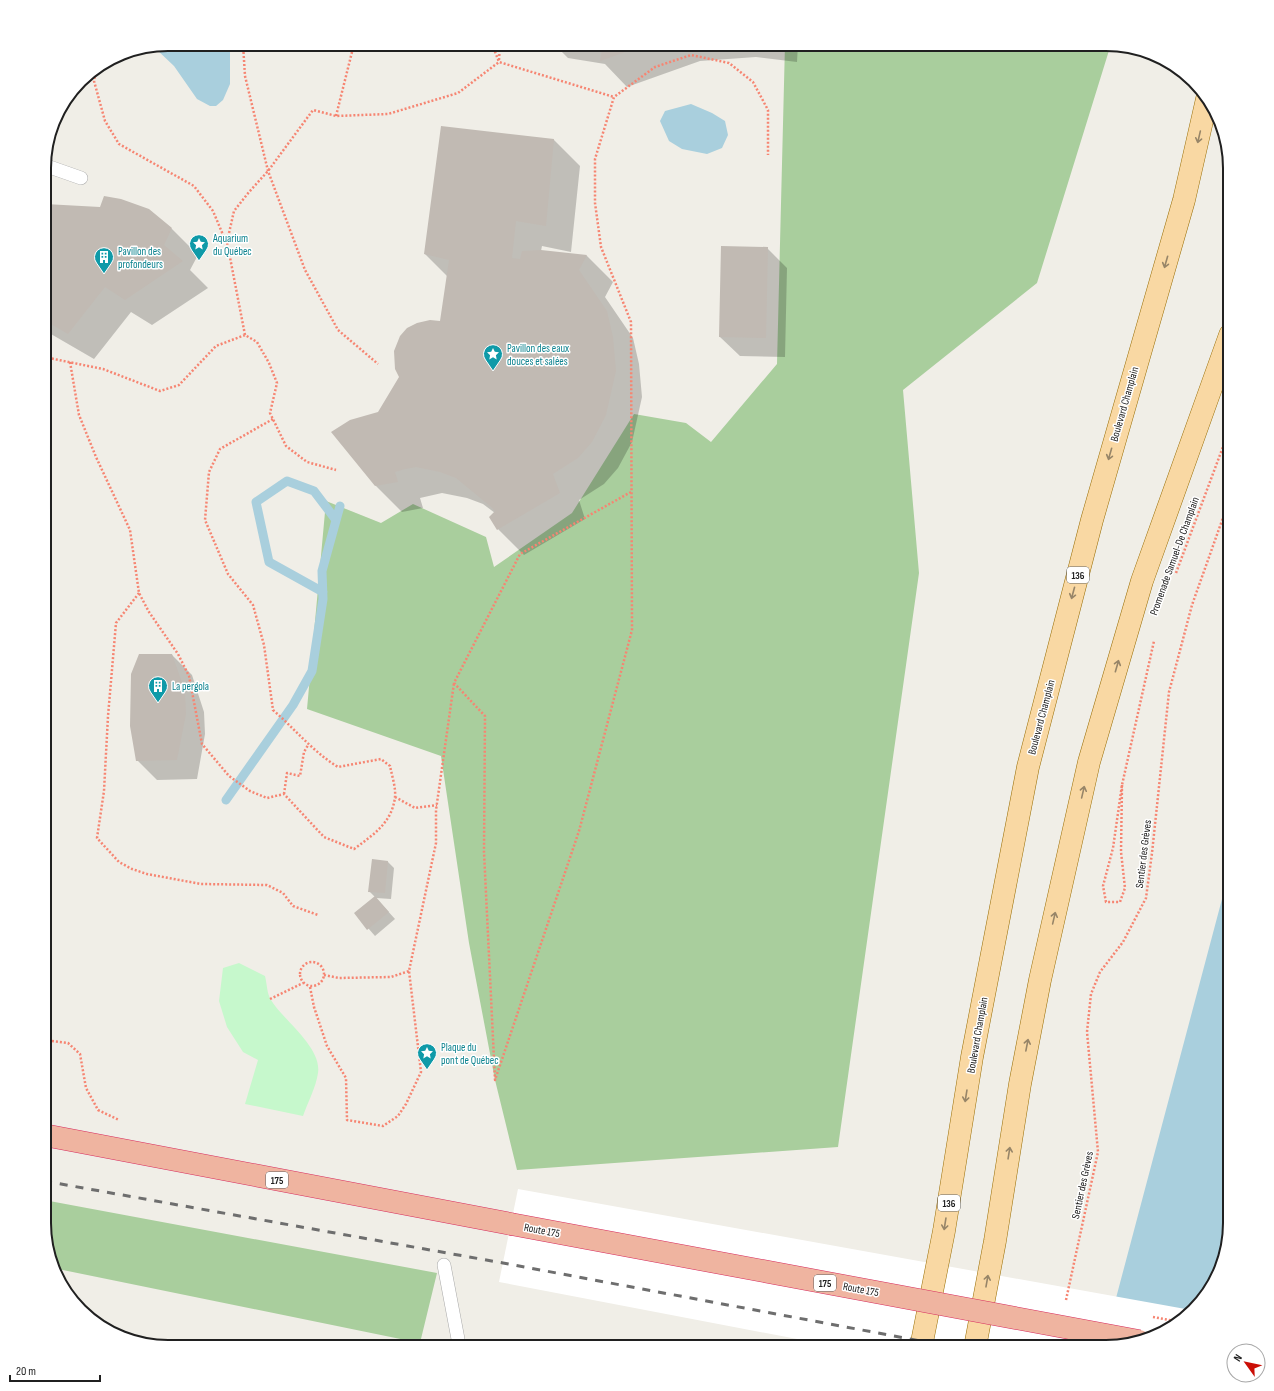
<svg xmlns="http://www.w3.org/2000/svg" width="1274" height="1391" font-family="'Sofia Sans Condensed',sans-serif">
<style>
.forest{fill:#a9ce9d}
.park{fill:#c6f8cc}
.water{fill:#a9cfdd}
.pier{fill:#fff}
.shadow{fill:#0003}
.lines{fill:none;stroke-linecap:round;stroke-linejoin:round}
.stream{stroke:#a9cfdd;stroke-width:9}
.building{fill:#c1bab3}
.service-casing{stroke:#a7a7a7;stroke-width:14}
.primary-casing{stroke:#986d04;stroke-width:23}
.trunk-casing{stroke:#d72c5f;stroke-width:23}
.path{stroke:#f68572;stroke-width:2.5;stroke-dasharray:2 2;stroke-linecap:butt}
.service{stroke:#fff;stroke-width:13}
.primary{stroke:#f9d8a3;stroke-width:22}
.trunk{stroke:#efb4a0;stroke-width:22}
.rail{stroke:#6e6e6e;stroke-width:3;stroke-dasharray:8 8;stroke-linecap:butt}
.trunk-bridge-casing{stroke:#d72c5f;stroke-width:23;stroke-linecap:butt}
.path-bridge{stroke:#f68572;stroke-width:2.5;stroke-dasharray:2 2;stroke-linecap:butt}
.trunk-bridge{stroke:#efb4a0;stroke-width:22}
.oneway{stroke:#978568}
.labels{text-anchor:middle;stroke-width:3;stroke-linejoin:round;paint-order:stroke}
.shield{fill:#fff;stroke:#636363;stroke-width:1}
.shield-label{font-size:10px;font-weight:bold;fill:#202020}
.culture-label{font-size:11px;fill:#0d838f;stroke:#fff;text-anchor:start}
.street-label{font-size:11px;fill:#202020;stroke:#fff}
.rim{fill:none;stroke:#202020;stroke-width:2}
</style>
<rect width="100%" height="100%" fill="#f0eee7"/>
<!-- forest -->
<path class="forest" d="M785,44h326l-74,239 -134,107 16,183 -81,574 -321,23 -22,-90 -26,-137 -28,-187 -134,-47 19,-208 55,22 32,-19 73,33 8,30 78,-54 62,-99 52,9 25,19 66,-78z
M44,1200l393,73 -17,70 -367,-75 -2,-5 -7,-40z"/>
<!-- park -->
<path class="park" d="M239,963l26,13c2,8 2,18 6,24 12,20 51,47 47,73 -2,14 -10,29 -15,43l-58,-12 13,-44 -15,-8 -16,-25 -8,-26 4,-33z"/>
<!-- water -->
<path class="water" d="M168,44h62v40l-7,16 -7,6h-6l-13,-7 -23,-33 -19,-18z
M691,104l21,9 13,8 3,14 -6,13 -15,6 -25,-5 -13,-8 -9,-20 5,-10z
M1230,869v354l-13,55 -35,43 -79,26z"/>
<!-- pier -->
<path class="pier" d="M518,1189l673,121 -9,11 -36,19 -40,7h-267l-340,-65z"/>
<!-- shadow -->
<path class="shadow" d="M554,44h244l-1,18 -41,-5 -56,4 -73,26 -22,-23 -37,-6z
M442,127l112,13 26,26 -9,86 -29,-6 -1,5 46,5 26,26 -8,15 28,41 6,26 3,33 -10,45 -14,26 -14,16 -25,16 6,19 -61,36 -26,-26 -3,-16 -12,-9 -16,-6 -25,-5 -22,5 3,10 -21,4 -26,-26 3,-73 62,-91 7,-45 -23,-23z
M44,209l128,20 26,26 -8,15 18,18 -56,37 -21,-13 -37,47 -50,-29z
M767,248l20,20 -2,89 -45,-1 -20,-19z
M172,655l20,20 12,37 1,22 -8,45 -40,1 -20,-20z
M373,860l15,2 6,6 -3,31 -15,-1 19,21 -20,17 -20,-23 20,-16 -6,-6z"/>
<g class="lines">
<!-- stream -->
<path class="stream" d="M323,592l-54,-30 -13,-60 31,-21 27,10 22,29
M226,800l67,-95 19,-34 11,-72 -1,-28 18,-65"/>
</g>
<!-- building -->
<path class="building" d="M603,44h45l-48,17z
M441,126l113,13 -8,87 -30,-5 -4,37 8,1 2,-8 19,-1 46,5 -8,15 28,41 6,26 3,34 -10,44 -14,27 -14,16 -25,16 7,19 -63,37 -8,-13 6,-6 -5,-5 -34,-28 -16,-6 -24,-5 -11,2 -10,3 3,10 -23,4 -44,-54 19,-12 28,-8 21,-35 -4,-8 -1,-18 6,-15 7,-8 10,-5 13,-3 10,1 9,-61 -25,-6z
M104,196l17,3 28,10 23,19 -8,17 19,16 -58,39 -20,-13 -37,47 -24,-14v-114l1,-2 55,3z
M721,246l47,1 -2,91 -47,-1z
M139,654h33l13,37 1,23 -9,46 -41,1 -6,-35 1,-52z
M372,859l16,2 -3,32 -17,-1z
M375,896l14,16 -22,18 -13,-17z"/>
<g class="lines">
<defs>
<path id="service" d="M44,165l37,13
M444,1265l14,74 -1,8"/>
<path id="primary" d="M921,1347l23,-116 28,-174 56,-290 64,-247 92,-320 23,-101
M975,1347l20,-106 25,-157 20,-104 49,-218 53,-181 88,-246"/>
<path id="trunk" d="M44,1135l467,89"/>
</defs>
<!-- service casing -->
<use href="#service" class="service-casing"/>
<!-- primary casing -->
<use href="#primary" class="primary-casing"/>
<!-- trunk casing -->
<use href="#trunk" class="trunk-casing"/>
<!-- path -->
<path class="path" d="M243,44l2,32 23,95 37,99 33,60 40,34
M492,44l7,18
M499,60l1,-16
M96,69l-2,12 11,40 14,23 75,42 19,25 13,31
M336,116l18,-72
M245,335l-18,-93 7,-31 15,-19 19,-21 45,-61 23,6 52,-2 70,-21 41,-31 115,35
M44,357l59,12 57,22 19,-6 37,-39 29,-11 12,7 12,21 8,20 -7,30 16,33 21,16 29,8
M70,362l9,53 17,42 34,73 9,63 10,19 29,42 11,22 13,68 27,32 21,15 17,7 17,-4 40,43 30,12c19,-14 38,-26 41,-52 1,-9 -3,-21 -5,-31l-9,-7 -43,8c-26,-16 -43,-38 -65,-57l-9,-65 -11,-40 -25,-31 -23,-54 4,-48 11,-23 53,-30
M631,492l-111,62 -66,129 31,33 -1,136 11,228 84,-249 53,-201 -1,-308 -30,-75 -6,-44v-44l19,-62 41,-30 36,-12 38,8 24,19 15,28v45
M1176,573l54,-145
M139,593l-23,30 -8,93 -4,75 -7,47 22,24 13,7 15,5 54,10 66,1 16,8 10,13 25,9
M1122,785l-1,67 4,36 -5,14h-14l-3,-16 10,-38 9,-63 32,-144
M284,794l3,-21 13,3 4,-24 4,-7
M395,797l20,11 22,-3
M300 974a12 12 0 1 1 24 0a12 12 0 1 1-24 0Z
M324,975l15,3 52,-1 18,-6
M310,987l4,20 13,39 19,32 1,42 36,6 15,-10 8,-12 15,-32 -12,-101 27,-128v-33l18,-127
M270,999l33,-16
M44,1040l24,3 12,11 6,34 12,22 21,10
M1066,1300l32,-148 -11,-120 4,-38 9,-22 23,-30 23,-44 6,-45 17,-161 23,-87 38,-107"/>
<!-- service -->
<use href="#service" class="service"/>
<!-- primary -->
<use href="#primary" class="primary"/>
<!-- trunk -->
<use href="#trunk" class="trunk"/>
<!-- rail -->
<path class="rail" d="M44,1181l459,82 450,84"/>
<defs>
<path id="trunk-bridge" d="M511,1224l628,117"/>
</defs>
<!-- trunk-bridge casing -->
<use href="#trunk-bridge" class="trunk-bridge-casing"/>
<!-- path-bridge -->
<path class="path-bridge" d="M1153,1317l27,5"/>
<!-- trunk-bridge -->
<use href="#trunk-bridge" class="trunk-bridge"/>
</g>
<!-- one-way arrows -->
<defs><path id="oneway-shaft" d="M-6 0H5M1.5-3L5.5 0L1.5 3" fill="none" stroke-width="1.6" stroke-linecap="round" stroke-linejoin="round"/></defs>
<g class="oneway">
<use href="#oneway-shaft" transform="translate(1199 137) rotate(103)"/>
<use href="#oneway-shaft" transform="translate(1166 262) rotate(106)"/>
<use href="#oneway-shaft" transform="translate(1110 454) rotate(106)"/>
<use href="#oneway-shaft" transform="translate(1073 593) rotate(105)"/>
<use href="#oneway-shaft" transform="translate(1117 666) rotate(-74)"/>
<use href="#oneway-shaft" transform="translate(1083 792) rotate(-77)"/>
<use href="#oneway-shaft" transform="translate(1054 918) rotate(-77)"/>
<use href="#oneway-shaft" transform="translate(1027 1045) rotate(-79)"/>
<use href="#oneway-shaft" transform="translate(966 1096) rotate(99)"/>
<use href="#oneway-shaft" transform="translate(1009 1153) rotate(-81)"/>
<use href="#oneway-shaft" transform="translate(945 1224) rotate(99)"/>
<use href="#oneway-shaft" transform="translate(987 1281) rotate(-80)"/>
</g>
<!-- icons -->
<defs>
<symbol id="sight-pin" viewBox="-11 -11 22 30"><path d="M0 17L-7.5 6A9.5 9.5 0 1 1 7.5 6Z" fill="#0f9aa8" stroke="#fff"/><path d="M0-6L1.8-2.2L6-1.7L2.9 1.2L3.7 5.4L0 3.3L-3.7 5.4L-2.9 1.2L-6-1.7L-1.8-2.2Z" fill="#fff"/></symbol>
<symbol id="building-pin" viewBox="-11 -11 22 30"><path d="M0 17L-7.5 6A9.5 9.5 0 1 1 7.5 6Z" fill="#0f9aa8" stroke="#fff"/><path d="M-4-6H4V6H1V3H-1V6H-4ZM-2.5-4.3h1.7v1.8h-1.7ZM.8-4.3h1.7v1.8H.8ZM-2.5-1h1.7V.8h-1.7ZM.8-1h1.7V.8H.8Z" fill="#fff"/></symbol>
</defs>
<g fill-rule="evenodd">
<use href="#sight-pin" x="188" y="233" width="22" height="30"/>
<use href="#building-pin" x="93" y="246" width="22" height="30"/>
<use href="#sight-pin" x="482" y="343" width="22" height="30"/>
<use href="#building-pin" x="147" y="675" width="22" height="30"/>
<use href="#sight-pin" x="416" y="1042" width="22" height="30"/>
</g>
<g class="labels">
<!-- shield labels -->
<g class="shield">
<rect x="1067" y="567" width="22" height="16" rx="3"/>
<rect x="266" y="1172" width="22" height="16" rx="3"/>
<rect x="938" y="1195" width="22" height="16" rx="3"/>
<rect x="814" y="1275" width="22" height="16" rx="3"/>
</g>
<g class="shield-label">
<text x="1078" y="579">136</text>
<text x="277" y="1184">175</text>
<text x="949" y="1207">136</text>
<text x="825" y="1287">175</text>
</g>
<!-- culture labels -->
<g class="culture-label">
<text x="213" y="242">Aquarium<tspan x="213" dy="13">du Québec</tspan></text>
<text x="118" y="255">Pavillon des<tspan x="118" dy="13">profondeurs</tspan></text>
<text x="507" y="352">Pavillon des eaux<tspan x="507" dy="13">douces et salées</tspan></text>
<text x="172" y="690">La pergola</text>
<text x="441" y="1051">Plaque du<tspan x="441" dy="13">pont de Québec</tspan></text>
</g>
<!-- street labels -->
<g class="street-label">
<text transform="translate(1124 404) rotate(-74)" y="4">Boulevard Champlain</text>
<text transform="translate(1174 556) rotate(-70)" y="4">Promenade Samuel-De Champlain</text>
<text transform="translate(1041 717) rotate(-75)" y="4">Boulevard Champlain</text>
<text transform="translate(1143 854) rotate(-83)" y="4">Sentier des Grèves</text>
<text transform="translate(977 1035) rotate(-80)" y="4">Boulevard Champlain</text>
<text transform="translate(1082 1185) rotate(-78)" y="4">Sentier des Grèves</text>
<text transform="translate(542 1230) rotate(11)" y="4">Route 175</text>
<text transform="translate(861 1289) rotate(11)" y="4">Route 175</text>
</g>
</g>
<!-- crop -->
<path d="M0 0H1274V1391H0ZM168 51H1106A117 117 0 0 1 1223 168V1223A117 117 0 0 1 1106 1340H168A117 117 0 0 1 51 1223V168A117 117 0 0 1 168 51Z" fill="#fff" fill-rule="evenodd"/>
<path class="rim" d="M168 51H1106A117 117 0 0 1 1223 168V1223A117 117 0 0 1 1106 1340H168A117 117 0 0 1 51 1223V168A117 117 0 0 1 168 51Z"/>
<!-- north arrow -->
<g transform="translate(1246 1363) rotate(303)"><circle r="19" fill="#ffffff" stroke="#a6a6a6"/>
<path d="M0-3L7 15L0 10L-7 15Z" fill="#cb0e06"/>
<text y="-6" font-size="11" font-weight="bold" text-anchor="middle" fill="#202020">N</text>
</g>
<!-- scale -->
<path d="M10 1375v6h90v-6" fill="none" stroke="#202020" stroke-width="2"/>
<text x="16" y="1375" font-size="12" fill="#202020" stroke="#ffffff" stroke-width="3" paint-order="stroke">20 m</text>
</svg>
